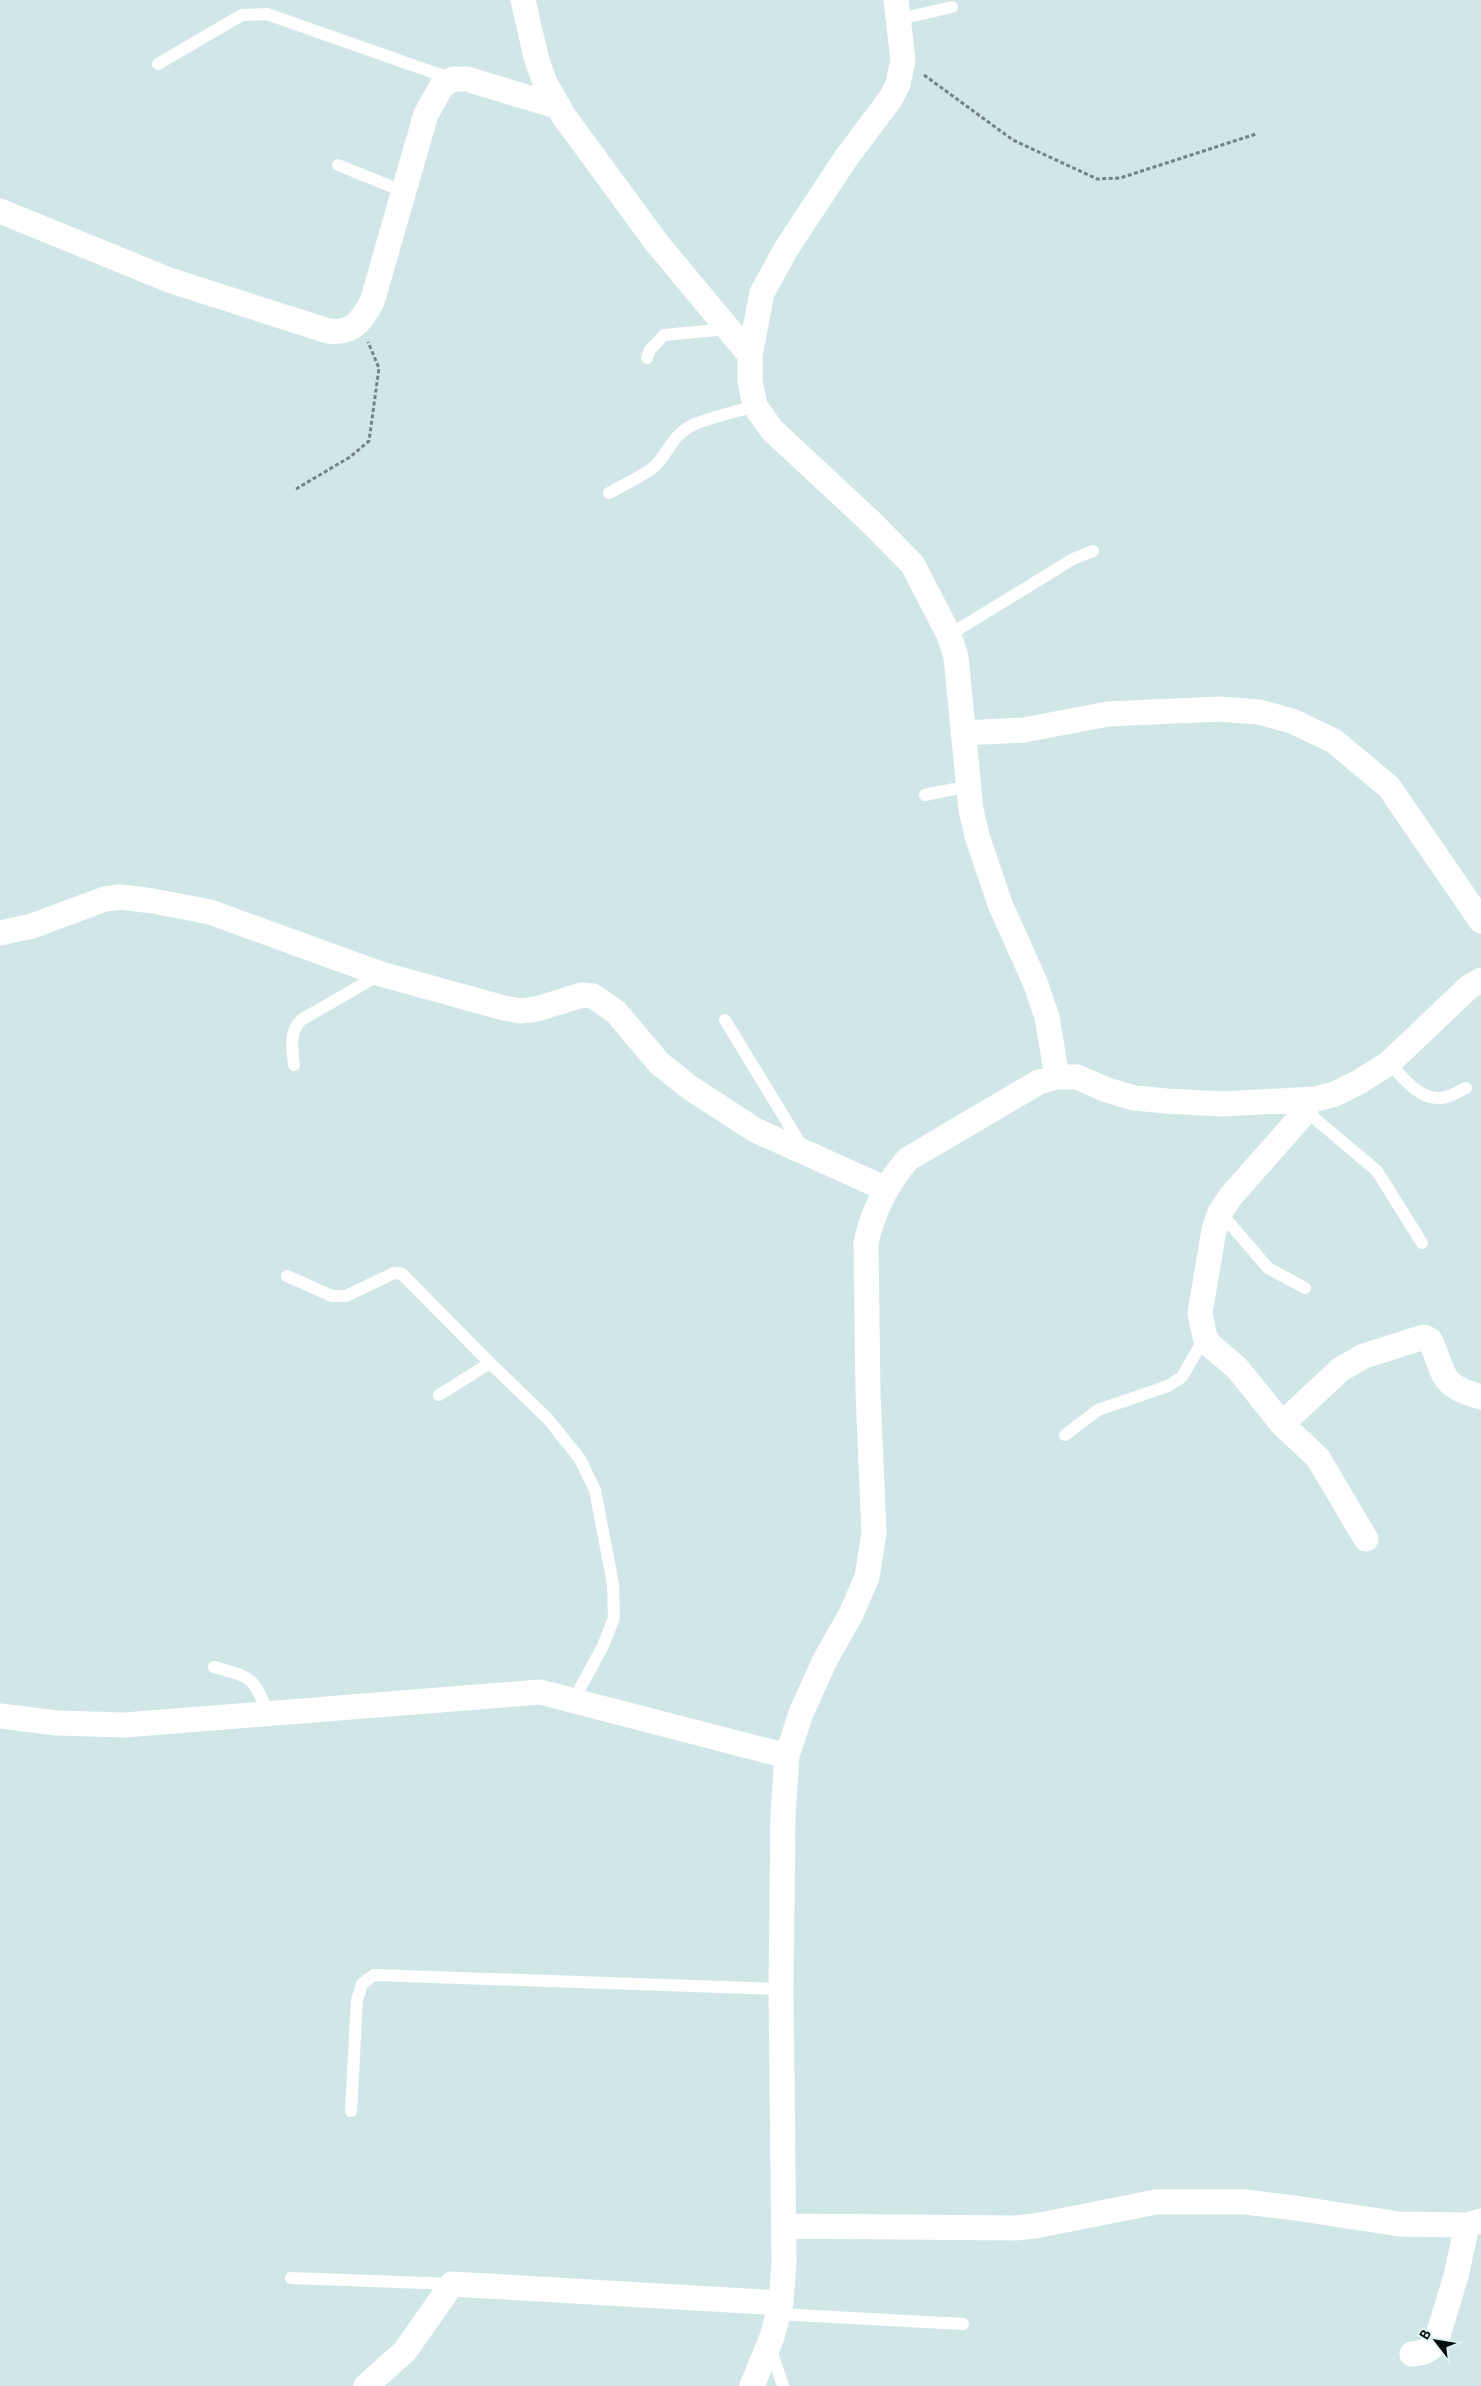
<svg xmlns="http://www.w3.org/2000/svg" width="1481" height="2386" font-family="Cabin,sans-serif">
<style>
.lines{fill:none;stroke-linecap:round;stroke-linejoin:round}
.path{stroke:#738282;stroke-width:3;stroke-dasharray:4 2.5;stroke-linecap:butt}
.service{stroke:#fff;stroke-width:12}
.minor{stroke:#fff;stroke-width:25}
</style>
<rect width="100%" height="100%" fill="#d1e7e7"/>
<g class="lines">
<!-- path -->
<path class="path" d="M924,75l89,65 84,39 23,-1 136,-44
M296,489l54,-32 19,-16 10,-73 -11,-26"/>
<!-- service -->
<path class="service" d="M900,19l52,-12
M158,64l84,-49 25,-1 185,65
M338,165l67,27
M647,358l3,-8 14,-15 64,-6
M609,493c13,-8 39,-19 47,-28 12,-13 17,-29 33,-38 13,-8 50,-16 66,-21
M949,635l124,-76 20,-8
M925,795l44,-9
M725,1020l78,128
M1389,1063c14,14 29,36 51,35 8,0 19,-7 26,-10
M294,1065c-2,-16 -5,-33 7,-45l80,-46
M1306,1111l71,60 45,72
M1220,1212l48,56 37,20
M287,1276l45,20h14l48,-23 8,1 88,89 58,56 32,40 15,31 18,94 1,34 -11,28 -30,55
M439,1395l51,-32
M1065,1435l33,-25 70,-24 14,-9 23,-40
M214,1667c38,11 39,8 54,47
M351,2111l6,-111 5,-16 12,-9 407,14
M291,2278l161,6
M778,2314l185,10
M770,2347l13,39"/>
<!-- minor -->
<path class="minor" d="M523,0l13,57 9,26 18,32 93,127 94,113
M896,0l7,60 -5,24 -7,14 -45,60 -60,91 -24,44 -12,62v26l5,25 17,24 101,94 40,41 36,70 7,22 15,153 7,29 22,65 35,78 12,35 10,60
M0,211l169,69 159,51c24,3 33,-9 44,-29l54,-188 17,-30 11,-5h13l92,28
M963,733l61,-3 84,-16 111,-5 40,3 33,9 42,20 55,46 92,134
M0,933l32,-7 73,-27 16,-2 32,4 57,11 171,62 123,34 16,3 17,-2 45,-14 11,1 23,16 43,51 30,24 66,43 131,59
M1292,1100l14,11 -75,85 -11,16 -6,18 -14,83 5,24 5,8 27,23 45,56 36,34 48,81
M1282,1424l59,-55 23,-13 60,-19 6,3c16,35 8,45 51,57
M0,1716l57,7 68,2 415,-33 247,64
M784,2226l231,2 20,-2 121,-24h89l50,6 104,16 68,1 14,-4
M1412,2354c11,-1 18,-3 24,-12l20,-66 11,-51
M366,2386l39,-35 47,-67 329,19
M752,2386l20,-49 9,-34 3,-41 -3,-273 2,-175 4,-58 14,-43 24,-53 26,-46 16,-37 7,-44 -6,-140 -2,-150c7,-32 20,-59 42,-84l131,-77 18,-5h20l30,13 27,8 33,3 56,3 92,-5 20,-5 24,-12 30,-19 80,-76 12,-7"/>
</g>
<!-- north arrow -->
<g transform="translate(1436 2341) rotate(301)" stroke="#def4f4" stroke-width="4" paint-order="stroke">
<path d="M0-4L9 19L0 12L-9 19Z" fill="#060d0d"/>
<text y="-8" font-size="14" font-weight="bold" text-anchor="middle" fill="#060d0d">B</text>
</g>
</svg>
